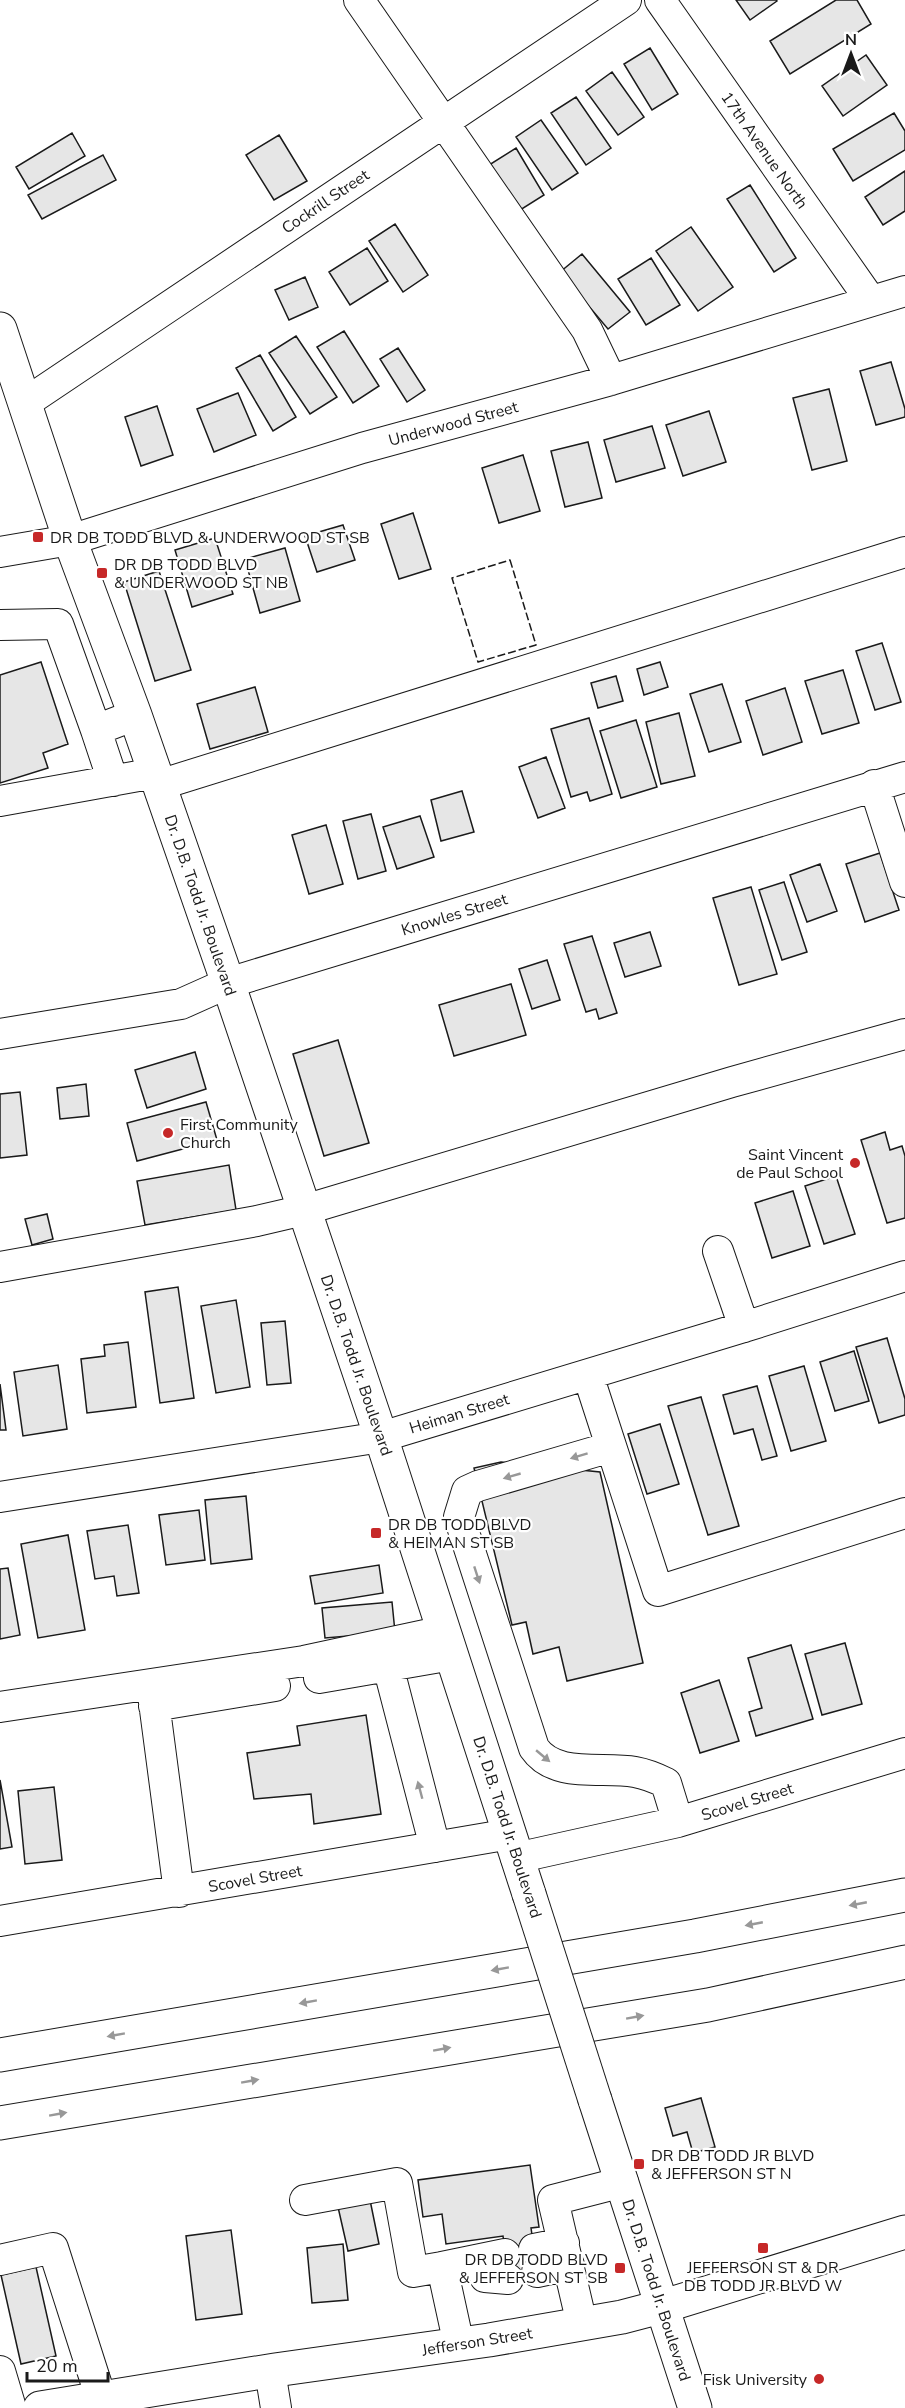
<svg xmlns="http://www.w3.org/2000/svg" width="905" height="2408" font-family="'Nunito Sans',sans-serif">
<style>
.building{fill:#e6e6e6;stroke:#1a1a1a;stroke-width:1.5}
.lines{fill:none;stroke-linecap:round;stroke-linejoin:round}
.minor-casing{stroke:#1a1a1a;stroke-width:32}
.major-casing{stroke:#1a1a1a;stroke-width:35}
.highway-casing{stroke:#1a1a1a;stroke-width:35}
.minor{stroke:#fff;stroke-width:30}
.major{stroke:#fff;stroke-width:33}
.highway{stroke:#fff;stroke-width:33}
.major-bridge-casing{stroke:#1a1a1a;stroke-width:35;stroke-linecap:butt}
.major-bridge{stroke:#fff;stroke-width:33}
.fence{stroke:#1a1a1a;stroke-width:1.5;stroke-dasharray:8 3;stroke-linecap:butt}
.oneway{fill:#989898}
.poi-dot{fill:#c62828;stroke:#fff;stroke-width:2}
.labels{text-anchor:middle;stroke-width:4.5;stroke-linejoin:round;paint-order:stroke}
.street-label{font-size:16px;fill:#1a1a1a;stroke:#fff}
.poi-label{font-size:16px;fill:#1a1a1a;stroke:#fff;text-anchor:start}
</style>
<rect width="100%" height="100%" fill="#fff"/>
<!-- building -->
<path class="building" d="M736,0h40l1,1 -27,19z
M836,0h21l14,24 -81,50 -20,-33z
M650,48l28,46 -26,16 -28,-46z
M866,55l21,30 -44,31 -21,-30z
M612,72l32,45 -26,18 -32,-44z
M576,97l35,51 -25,17 -35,-52z
M894,113l11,18v19l-52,31 -20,-32z
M541,120l37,53 -26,17 -36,-53z
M72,133l13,23 -56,33 -13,-22z
M279,135l28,46 -33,19 -28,-45z
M516,148l28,47 -27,17 -28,-47z
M103,155l13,25 -74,39 -14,-24z
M905,171v40l-22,14 -18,-28z
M750,185l46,73 -22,14 -47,-73z
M395,224l33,51 -25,17 -34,-51z
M691,227l42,60 -35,24 -42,-60z
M367,248l21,33 -38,24 -21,-33z
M582,254l48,58 -22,17 -48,-57z
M651,258l29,47 -34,20 -28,-46z
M305,277l13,30 -29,13 -14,-30z
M344,331l35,55 -26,17 -36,-56z
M296,336l41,61 -27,17 -41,-61z
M398,348l27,42 -18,12 -27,-43z
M260,355l36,62 -23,14 -37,-63z
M891,362l14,47v8l-29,8 -16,-54z
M829,389l18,72 -35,9 -19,-72z
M238,393l18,42 -42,17 -17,-43z
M157,406l16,49 -32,11 -16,-49z
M709,411l17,51 -43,14 -17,-51z
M652,426l13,42 -49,14 -12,-42z
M588,442l14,56 -37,9 -14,-56z
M523,455l17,56 -41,12 -17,-55z
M413,513l18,56 -32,10 -18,-55z
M343,525l12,35 -38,12 -12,-36z
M215,538l18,56 -41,13 -17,-57z
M285,548l15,53 -40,12 -15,-54z
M159,571l32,99 -36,11 -31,-99z
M882,643l19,59 -26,8 -19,-59z
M41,662l27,82 -25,9 5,15 -48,15v-108z
M660,662l8,25 -24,8 -7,-26z
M843,670l16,53 -37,11 -17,-53z
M616,676l7,25 -25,7 -7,-25z
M722,684l19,58 -32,10 -19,-58z
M255,687l13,45 -58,17 -13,-45z
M785,688l17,54 -39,13 -17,-54z
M679,713l16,63 -34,8 -15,-62z
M589,718l23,76 -22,7 -3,-9 -16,5 -20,-68z
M636,720l21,67 -36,11 -21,-67z
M546,757l19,51 -27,10 -19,-51z
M462,791l12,41 -33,9 -10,-41z
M371,814l15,57 -28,8 -15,-58z
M420,816l14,41 -37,12 -14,-42z
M326,825l17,59 -34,10 -17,-59z
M880,853l19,57 -34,12 -19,-58z
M820,864l17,47 -30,11 -17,-47z
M784,882l23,70 -25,8 -23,-70z
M751,887l26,87 -38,11 -26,-87z
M650,932l11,34 -36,11 -11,-34z
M592,936l25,77 -18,6 -3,-10 -10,3 -22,-68z
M547,960l13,40 -28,9 -13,-40z
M511,984l15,51 -72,21 -15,-51z
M338,1040l31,103 -45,13 -31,-102z
M195,1052l11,37 -59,19 -12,-38z
M86,1084l3,32 -29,3 -3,-31z
M20,1092l7,63 -27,3v-64z
M206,1102l11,38 -80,21 -10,-38z
M885,1132l5,18 12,-4 3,10v62l-18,5 -26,-83z
M229,1165l7,45 -91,15 -8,-44z
M836,1176l19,58 -31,10 -19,-58z
M793,1191l17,55 -38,12 -17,-55z
M47,1214l6,25 -21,6 -7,-26z
M178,1287l16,111 -34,5 -15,-111z
M236,1300l14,87 -34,6 -15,-87z
M285,1321l6,62 -24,2 -6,-62z
M887,1338l18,61v16l-26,8 -23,-76z
M128,1342l8,65 -49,6 -6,-54 24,-3 -1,-11z
M854,1351l15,50 -34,10 -15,-49z
M58,1365l9,64 -44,7 -9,-64z
M804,1366l22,75 -35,10 -22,-75z
M0,1384l6,46h-6z
M757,1386l20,70 -15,4 -9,-31 -19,5 -11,-39z
M701,1397l38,129 -31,9 -40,-129z
M660,1424l19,60 -32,10 -19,-60z
M501,1462l99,10 43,191 -76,18 -8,-34 -26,7 -7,-32 -14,3 -38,-157z
M246,1496l6,63 -41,5 -6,-64z
M199,1510l6,50 -39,5 -7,-50z
M128,1525l11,68 -22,3 -3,-20 -19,3 -8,-48z
M68,1535l17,95 -47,8 -17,-94z
M379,1565l4,28 -68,11 -5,-28z
M8,1568l12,67 -20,4v-70z
M392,1602l3,30 -70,6 -3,-30z
M845,1643l17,61 -40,11 -17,-61z
M791,1645l22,74 -57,17 -7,-24 13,-4 -14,-50z
M719,1680l20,61 -39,12 -19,-60z
M366,1715l15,99 -67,10 -3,-30 -57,5 -7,-46 53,-8 -3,-19z
M0,1780l12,67 -12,2z
M54,1787l8,73 -37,4 -7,-73z
M701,2098l14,49 -22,6 -6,-21 -14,4 -8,-28z
M530,2165l9,62 -8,1 8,54 -29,4 -7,-50 -57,8 -4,-30 -19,3 -5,-37z
M370,2200l9,44 -31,7 -10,-44z
M231,2230l11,84 -46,6 -10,-84z
M343,2244l5,56 -36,3 -5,-55z
M36,2267l20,89 -35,8 -20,-89z"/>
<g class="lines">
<defs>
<path id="minor" d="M359,0l228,330 24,50
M660,0l211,301
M25,403l601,-403
M0,552l70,-12 292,-92 249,-68 294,-89
M0,625l58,-1 38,106 39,-15
M96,730l17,51
M159,785l746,-233
M874,785l31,97
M0,801l155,-28
M0,1034l181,-30 47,-21 677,-206
M718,1251l26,76
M0,1267l257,-46 47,-11 428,-128 173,-48
M588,1375l70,216 247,-78
M611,1447l-133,39 -11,5 -8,26 75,231c21,31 69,18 101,24 11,2 21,6 31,11l12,39
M0,1497l381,-60 363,-110 161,-51
M388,1666l47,181
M319,1678l133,-23
M152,1687l27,205
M154,1706l121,-20
M0,1707l304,-46 140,-30
M516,1858l162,-36 227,-69
M0,1921l510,-87
M305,2200l92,-17 16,89 29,-5
M534,2249l30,-6
M0,2260l53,-12 48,150
M478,2260l7,17 23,2
M537,2272l32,-7
M582,2324l-29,-124 70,-18
M459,2345l-17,-78 63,-13
M0,2371l11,37
M270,2371l6,37"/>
<path id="major" d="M0,329l70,211 65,175 93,268 153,454 148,457
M595,2100l100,308
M40,2408l235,-38 214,-30 133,-23 42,-11 241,-74"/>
<path id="highway" d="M0,2055l695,-119 210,-41
M0,2123l708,-118 197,-43"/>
</defs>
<!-- minor casing -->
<use href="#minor" class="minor-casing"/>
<!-- major casing -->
<use href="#major" class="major-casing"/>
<!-- highway casing -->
<use href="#highway" class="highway-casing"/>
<!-- minor -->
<use href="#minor" class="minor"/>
<!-- major -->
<use href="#major" class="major"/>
<!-- highway -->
<use href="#highway" class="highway"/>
<defs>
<path id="major-bridge" d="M529,1894l66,206"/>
</defs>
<!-- major-bridge casing -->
<use href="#major-bridge" class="major-bridge-casing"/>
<!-- major-bridge -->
<use href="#major-bridge" class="major-bridge"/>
<!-- fence -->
<path class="fence" d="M510,560l26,85 -58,17 -26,-84z"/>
</g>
<!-- one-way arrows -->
<defs><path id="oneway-solid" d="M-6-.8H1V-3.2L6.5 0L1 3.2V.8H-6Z" transform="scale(1.5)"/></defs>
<g class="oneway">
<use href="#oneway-solid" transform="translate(579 1456) rotate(163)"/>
<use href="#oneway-solid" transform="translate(512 1476) rotate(164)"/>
<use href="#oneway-solid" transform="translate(477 1575) rotate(72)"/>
<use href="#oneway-solid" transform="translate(543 1756) rotate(40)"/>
<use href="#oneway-solid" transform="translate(420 1790) rotate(-105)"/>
<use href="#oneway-solid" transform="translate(858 1904) rotate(169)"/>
<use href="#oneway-solid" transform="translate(754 1924) rotate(169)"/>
<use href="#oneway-solid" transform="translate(500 1969) rotate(170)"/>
<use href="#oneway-solid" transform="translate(308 2002) rotate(170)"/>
<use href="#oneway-solid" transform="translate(635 2017) rotate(-10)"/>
<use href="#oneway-solid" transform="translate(116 2035) rotate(170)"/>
<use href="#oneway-solid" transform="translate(442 2049) rotate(-10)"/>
<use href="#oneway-solid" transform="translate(250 2081) rotate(-10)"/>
<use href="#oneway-solid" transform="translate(58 2114) rotate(-10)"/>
</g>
<!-- markers -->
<g class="poi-dot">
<rect x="32" y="531" width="12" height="12" rx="3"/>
<rect x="96" y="567" width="12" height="12" rx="3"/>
<circle cx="168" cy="1133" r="6"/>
<circle cx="855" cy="1163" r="6"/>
<rect x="370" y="1527" width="12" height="12" rx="3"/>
<rect x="633" y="2158" width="12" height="12" rx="3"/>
<rect x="757" y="2242" width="12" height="12" rx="3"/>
<rect x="614" y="2262" width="12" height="12" rx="3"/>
<circle cx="819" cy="2379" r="6"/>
</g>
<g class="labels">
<!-- street labels -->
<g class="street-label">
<text transform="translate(765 150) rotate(55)" y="6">17th Avenue North</text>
<text transform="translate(325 201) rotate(-34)" y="6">Cockrill Street</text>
<text transform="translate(453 423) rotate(-15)" y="6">Underwood Street</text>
<text transform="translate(201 905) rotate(71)" y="6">Dr. D.B. Todd Jr. Boulevard</text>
<text transform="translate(454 914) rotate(-17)" y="6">Knowles Street</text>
<text transform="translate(357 1365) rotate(71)" y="6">Dr. D.B. Todd Jr. Boulevard</text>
<text transform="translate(459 1413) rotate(-17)" y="6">Heiman Street</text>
<text transform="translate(747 1801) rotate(-17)" y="6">Scovel Street</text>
<text transform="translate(508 1827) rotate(72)" y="6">Dr. D.B. Todd Jr. Boulevard</text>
<text transform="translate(255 1878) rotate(-10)" y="6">Scovel Street</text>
<text transform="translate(657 2290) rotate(72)" y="6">Dr. D.B. Todd Jr. Boulevard</text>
<text transform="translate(477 2341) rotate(-9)" y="6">Jefferson Street</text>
</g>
<!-- poi labels -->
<g class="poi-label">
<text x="50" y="543">DR DB TODD BLVD &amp; UNDERWOOD ST SB</text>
<text x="114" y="570">DR DB TODD BLVD<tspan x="114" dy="18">&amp; UNDERWOOD ST NB</tspan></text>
<text x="180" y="1130">First Community<tspan x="180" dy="18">Church</tspan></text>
<text x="843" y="1160" text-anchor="end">Saint Vincent<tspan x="843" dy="18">de Paul School</tspan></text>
<text x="388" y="1530">DR DB TODD BLVD<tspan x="388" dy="18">&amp; HEIMAN ST SB</tspan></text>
<text x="651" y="2161">DR DB TODD JR BLVD<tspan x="651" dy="18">&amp; JEFFERSON ST N</tspan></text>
<text x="608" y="2265" text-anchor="end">DR DB TODD BLVD<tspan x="608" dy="18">&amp; JEFFERSON ST SB</tspan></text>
<text x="763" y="2273" text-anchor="middle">JEFFERSON ST &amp; DR<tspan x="763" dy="18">DB TODD JR BLVD W</tspan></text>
<text x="807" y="2385" text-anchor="end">Fisk University</text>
</g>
</g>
<!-- north arrow -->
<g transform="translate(851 54)" stroke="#ffffff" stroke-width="4.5" paint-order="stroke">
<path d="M0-4.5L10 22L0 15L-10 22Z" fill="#1a1a1a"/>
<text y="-9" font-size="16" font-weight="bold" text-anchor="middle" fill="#1a1a1a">N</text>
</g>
<!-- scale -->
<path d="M27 2372v9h81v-9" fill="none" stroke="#1a1a1a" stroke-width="3"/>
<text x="36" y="2372" font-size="18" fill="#1a1a1a" stroke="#ffffff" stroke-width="4.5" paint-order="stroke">20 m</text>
</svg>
